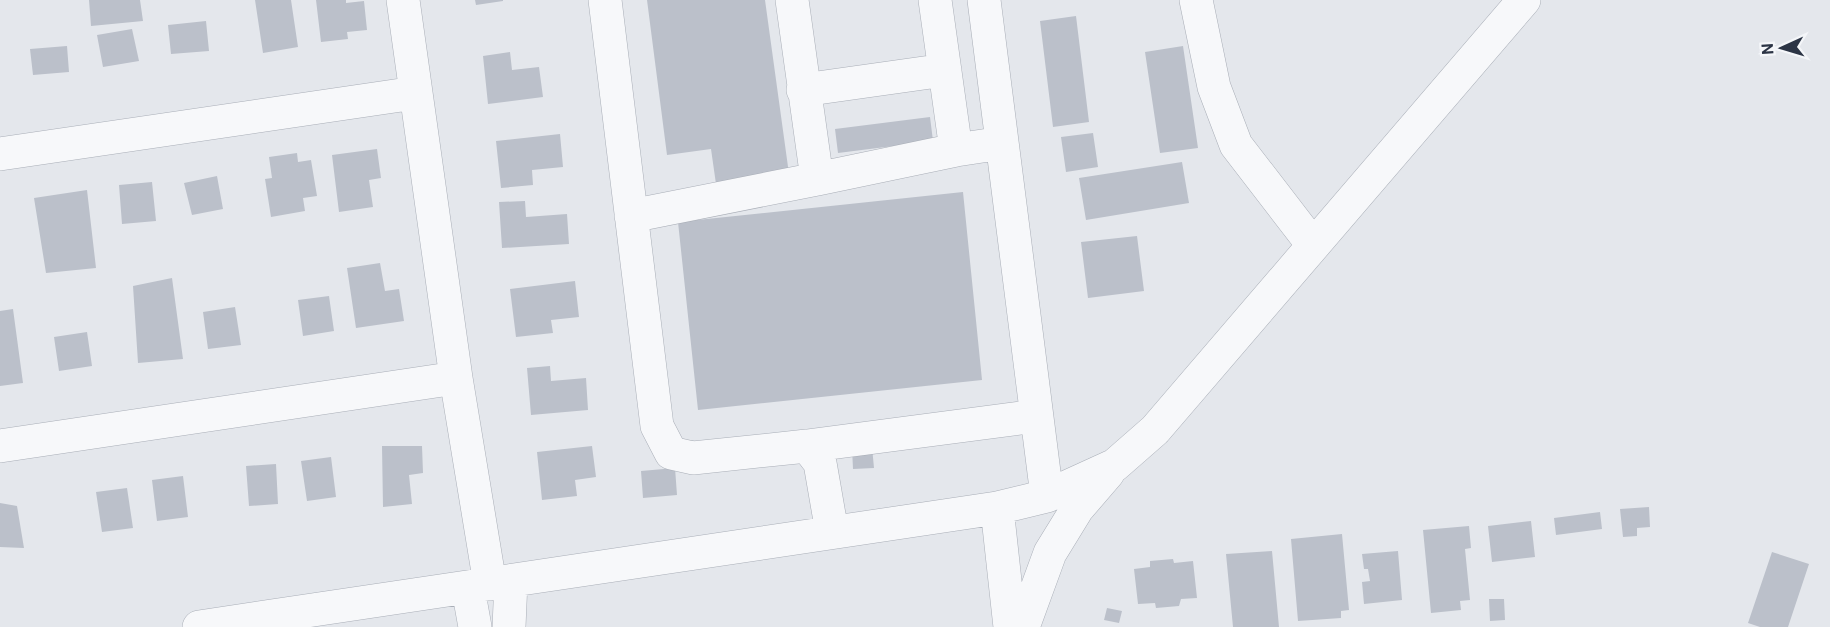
<svg xmlns="http://www.w3.org/2000/svg" width="1830" height="627" font-family="Roboto,sans-serif">
<style>
.building{fill:#bbc0ca}
.lines{fill:none;stroke-linecap:round;stroke-linejoin:round}
.minor-casing{stroke:#a9aeb7;stroke-width:34}
.minor{stroke:#f7f8fa;stroke-width:33}
</style>
<rect width="100%" height="100%" fill="#e4e7ec"/>
<!-- building -->
<path class="building" d="M89,0h51l3,21 -52,5z
M255,0h36l7,47 -35,6z
M316,0h30v3l18,-2 3,29 -20,2 1,7 -27,3z
M475,0h28v1l-27,4z
M647,0h118l24,174 -73,10 -5,-35 -44,6z
M1076,16l13,106 -36,5 -13,-106z
M206,21l3,30 -38,3 -3,-29z
M132,29l7,32 -36,6 -6,-32z
M67,46l2,26 -36,3 -3,-26z
M1183,46l15,102 -38,5 -15,-101z
M510,52l2,18 27,-3 4,30 -55,7 -5,-48z
M930,117l3,24 -95,12 -3,-24z
M1093,133l5,34 -32,5 -5,-35z
M560,134l3,33 -31,3 1,15 -32,3 -5,-47z
M377,149l4,29 -12,2 4,27 -34,5 -7,-57z
M297,153l1,9 13,-2 6,36 -14,2 2,13 -34,6 -6,-38 7,-1 -3,-21z
M1182,162l7,41 -103,17 -7,-42z
M217,176l6,33 -31,6 -8,-32z
M152,182l4,39 -34,3 -3,-39z
M87,190l9,78 -50,5 -12,-75z
M963,192l19,188 -284,30 -20,-188z
M525,201l1,16 41,-3 2,30 -67,4 -3,-46z
M1137,236l7,55 -56,7 -7,-56z
M380,263l5,28 14,-2 5,32 -48,7 -9,-60z
M172,278l11,81 -45,4 -5,-77z
M575,281l4,36 -28,3 2,13 -37,4 -6,-48z
M329,296l5,35 -31,5 -5,-36z
M235,307l6,38 -33,4 -5,-37z
M13,309l10,74 -23,3v-75z
M87,332l5,34 -33,5 -5,-34z
M550,366l1,15 35,-3 2,32 -57,5 -4,-47z
M382,446h40l1,27 -14,2 3,29 -29,3z
M592,446l4,31 -21,3 2,16 -35,4 -5,-48z
M872,447l2,21 -21,1 -1,-21z
M331,457l5,40 -29,4 -6,-40z
M276,464l2,40 -29,2 -3,-40z
M675,468l2,27 -34,3 -2,-27z
M183,476l5,41 -31,4 -5,-41z
M127,488l6,40 -31,4 -6,-40z
M0,503l17,3 7,42 -24,-1z
M1649,507l1,20 -13,1v8l-14,1 -3,-28z
M1600,512l2,17 -46,6 -2,-17z
M1531,521l4,36 -43,5 -4,-36z
M1469,526l2,22 -6,1 5,51 -10,1 1,9 -30,3 -8,-83z
M1342,534l7,76 -8,1v7l-43,3 -7,-82z
M1272,551l7,76h-46l-7,-73z
M1398,551l4,49 -38,4 -2,-22 8,-1 -2,-12h-4l-2,-15z
M1772,552l37,12 -21,63h-28l-12,-4z
M1173,559l1,4 19,-2 4,37 -16,1 -2,7 -23,2 -1,-5 -17,1 -4,-35 16,-2v-6z
M1489,599h15l1,21 -15,1z
M1107,608l15,3 -3,12 -15,-3z"/>
<g class="lines">
<defs>
<path id="minor" d="M403,0l53,378 34,206
M605,0l52,426 14,27 22,5 114,-12 13,17 12,69
M792,0l25,179 139,-29 46,-7
M935,0l21,150
M984,0l63,496
M1196,0l18,87 22,58 77,100
M803,90l142,-20
M0,154l415,-61
M631,216l186,-37
M0,446l456,-68
M807,446l229,-30
M997,508l13,119
M468,588l7,39
M199,627l798,-119 50,-12 68,-31 40,-35 369,-430
M509,627l2,-46
M1023,627l27,-74 27,-44 31,-36"/>
</defs>
<!-- minor casing -->
<use href="#minor" class="minor-casing"/>
<!-- minor -->
<use href="#minor" class="minor"/>
</g>
<!-- north arrow -->
<g transform="translate(1782 48) rotate(266)" stroke="#f4f6f9" stroke-width="4.5" paint-order="stroke">
<path d="M0-4.5L10 22L0 15L-10 22Z" fill="#2b3445"/>
<text y="-9" font-size="16" font-weight="bold" text-anchor="middle" fill="#2b3445">N</text>
</g>
</svg>
